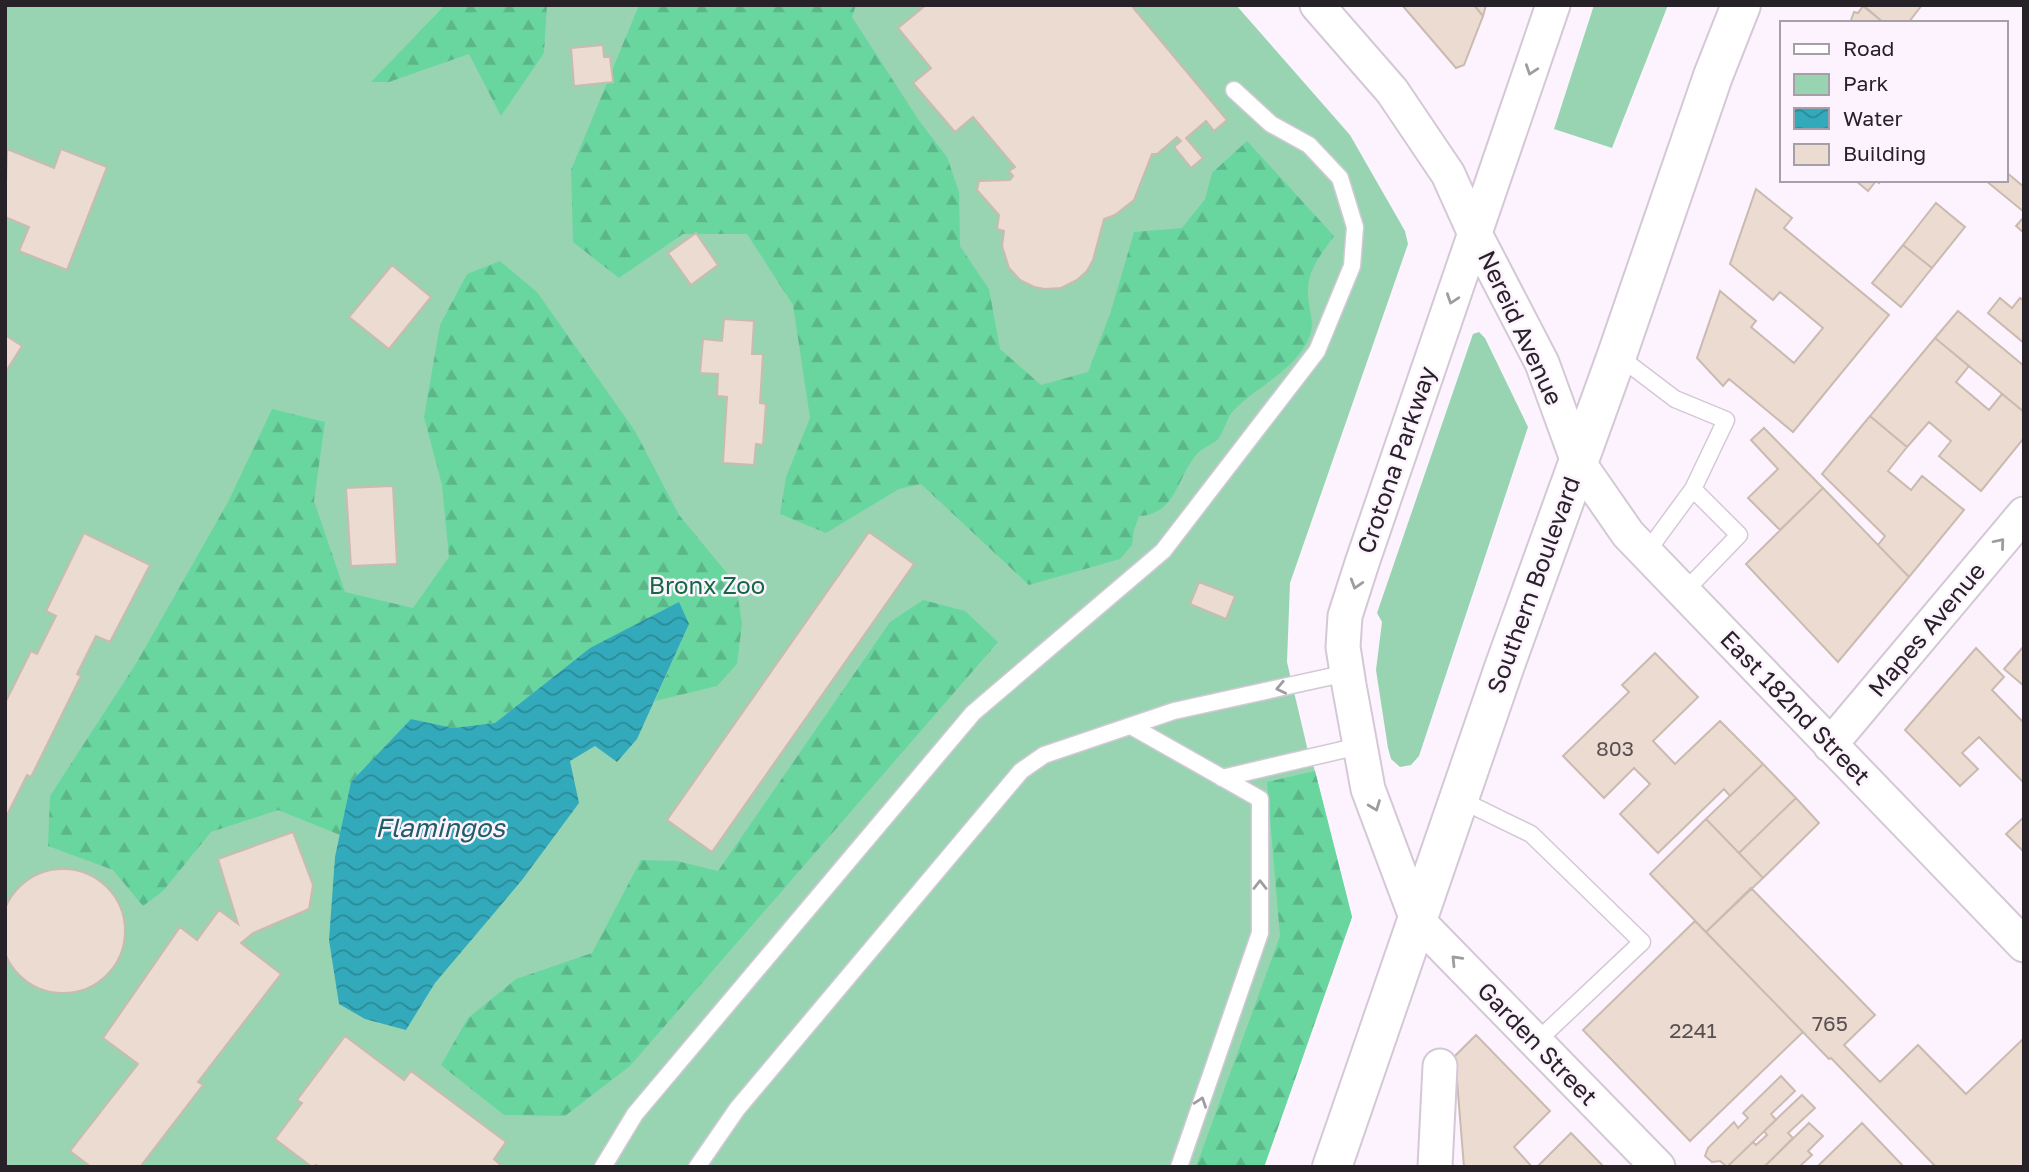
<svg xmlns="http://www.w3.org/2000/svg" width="2029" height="1172" font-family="'Golos Text',sans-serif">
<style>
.green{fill:#99d4b2}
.forest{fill:url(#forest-firs)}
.water{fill:url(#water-waves)}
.building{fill:#ebdbd1;stroke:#cabab0;stroke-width:2}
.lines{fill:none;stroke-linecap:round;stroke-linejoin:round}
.service-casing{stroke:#d4c8d6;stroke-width:19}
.minor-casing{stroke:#d4c8d6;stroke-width:37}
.secondary-casing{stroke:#d4c8d6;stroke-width:42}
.service{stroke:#fff;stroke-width:16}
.minor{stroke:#fff;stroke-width:33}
.secondary{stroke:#fff;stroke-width:38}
.oneway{stroke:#9e9c9e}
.labels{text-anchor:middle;stroke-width:5;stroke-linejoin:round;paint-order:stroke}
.number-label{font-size:21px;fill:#585052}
.street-label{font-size:24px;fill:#272228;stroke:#fdf3fe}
.park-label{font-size:24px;fill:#166844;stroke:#fdf3fe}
.water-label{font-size:26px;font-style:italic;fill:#205e67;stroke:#fdf3fe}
</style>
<defs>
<pattern id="forest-firs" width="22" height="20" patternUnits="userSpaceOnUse" patternTransform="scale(1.75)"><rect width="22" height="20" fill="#69d69f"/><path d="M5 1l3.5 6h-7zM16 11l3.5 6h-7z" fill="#5bb789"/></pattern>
<pattern id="water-waves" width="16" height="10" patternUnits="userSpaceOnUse" patternTransform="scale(1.75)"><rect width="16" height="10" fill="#3ab"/><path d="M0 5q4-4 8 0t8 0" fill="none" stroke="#2b8a98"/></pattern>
</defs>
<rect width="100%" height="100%" fill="#fdf3fe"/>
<!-- green -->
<path class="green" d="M5,5h1231l114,130 55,96 3,13 -118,339 -3,79 20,85 8,24 37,146 -88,250h-1259z
M1594,5h74l-56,143 -58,-19z
M1479,332l6,6 43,89 -109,329 -8,9 -11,2 -9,-8 -3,-11 -12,-78 6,-48 -5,-9 96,-279z"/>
<!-- forest -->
<path class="forest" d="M445,5h102l-3,48 -43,63 -32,-62 -80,28h-18z
M639,5h217l-4,12 68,105 27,35 12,35 1,54 29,43 11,60 41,36 47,-13 23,-61 23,-79 48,-4 23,-29 7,-26 35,-32 87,95c-12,18 -27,33 -26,57 0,14 7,29 2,42 -13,35 -52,50 -76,75 -7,7 -9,19 -15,28 -6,7 -16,9 -22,16 -21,24 -20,60 -58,62l-5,14 -2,15 -12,14 -91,26 -108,-101 -22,5 -73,44 -46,-19 6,-37 24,-59 -17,-113 -46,-71h-64l-64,44 -46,-36 -2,-72z
M500,261l37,31 98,139 44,84 57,69 6,40 -5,40 -20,22 -62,15 34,-77 -99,24 -95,75 -42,5 -42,-9 -60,63 -11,53 -62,-25 -67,22 -48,59 -20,15 -30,-36 -65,-24 2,-50 87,-134 91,-160 44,-93 53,13 -11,79 31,91 68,16 36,-51 -7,-72 -18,-68 16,-92 27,-51z
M923,600l42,11 33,31 -368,424 -65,50 -61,-1 -63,-50 27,-47 48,-39 76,-26 49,-93 36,1 41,10 172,-249z
M1315,771l37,146 -88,250h-68l84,-231 -13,-154z"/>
<!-- water -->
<path class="water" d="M679,602l10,22 -52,115 -20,23 -22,-16 -25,15 9,42 -57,77 -87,103 -29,47 -41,-11 -26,-15 -10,-64 6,-83 16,-75 60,-63 42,9 42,-5 95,-75z"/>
<!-- building -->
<path class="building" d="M926,5h205l96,115 -13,11 -8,-10 -20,17 17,20 -12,10 -17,-21 7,-6 -4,-4 -20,17h-5l-18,46 -19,15 -11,4 -11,41 -6,11 -10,9 -16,8 -16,1 -11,-2 -14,-7 -11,-12 -7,-22 2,-15 -7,-2 2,-14 -22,-25 2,-9 31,-1 3,-4 -4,-5 6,-4 -42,-50 -18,15 -42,-49 18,-15 -33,-40z
M1402,5h72l9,11 -19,49 -8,3z
M1474,5h12l-3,11z
M1863,5h59l-14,18h-24z
M1863,6l21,17h-34l4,-11 4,1z
M603,45l1,12h6l3,25 -39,4 -3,-38z
M7,149l47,19 7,-19 46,18 -40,103 -48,-19 10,-24 -24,-10z
M2006,172l18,15v25l-39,-32h21z
M1855,180h26l-2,3 -3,-2 -8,10z
M1756,189l36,29 -8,10 105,87 -96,117 -64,-53 -6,7 -26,-28 23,-67 36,30 -5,6 43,36 29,-35 -43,-36 -7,8 -43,-36z
M1936,203l29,24 -33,41 -29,-23z
M2024,217v16l-8,-7z
M696,233l22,32 -27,20 -23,-32z
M1903,245l29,23 -31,39 -29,-24z
M392,265l39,32 -42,52 -40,-32z
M2000,298l12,10 8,-10 4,3v42l-36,-30z
M1958,311l66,55v46l-89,-74z
M724,319l30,2 -2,33h11l-3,49 6,1 -3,41 -7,-1 -2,21 -31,-2 4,-66 -10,-1 1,-22 -18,-1 3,-34 19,2z
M5,335l17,11 -17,27z
M1935,338l34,28 -13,16 33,28 13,-16 22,18v26l-43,53 -42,-35 12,-15 -22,-19 -22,25 -37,-31z
M1870,416l37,31 -19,24 23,19 11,-14 42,34 -55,67 -31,-32 7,-9 -63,-62z
M1764,428l59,60 -43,42 -32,-32 30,-29 -27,-29z
M393,486l4,78 -46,2 -5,-78z
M1823,488l86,89 -71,85 -92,-98z
M869,532l45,32 -202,288 -45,-32z
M84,533l66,32 -40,77 -14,-6 -19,38 4,2 -50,101 -4,-2 -22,44v-116l26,-52 6,3 19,-38 -10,-5z
M1199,582l36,14 -9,23 -36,-15z
M2024,646v40l-20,-17z
M1976,648l28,29 -12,13 32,33v60l-45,-46 -17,16 16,16 -18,17 -55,-56z
M1655,653l43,44 -45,44 22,23 45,-43 43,43 -33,32 -6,-7 -66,64 -38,-39 30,-30 -16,-16 -30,30 -41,-42 66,-64 -7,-7z
M1763,764l33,34 -57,55 -33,-34z
M1796,798l23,25 -56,55 -24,-25z
M2024,817v35l-18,-18z
M1706,819l57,59 -57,54 -56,-58z
M293,832l20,53 -4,24 -56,24 -12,10 40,31 -83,108 5,3 -63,82h-49l-21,-16 68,-87 -35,-26 77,-111 17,13 22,-30 19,14 -20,-65z
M1 931a62 62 0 1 1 124 0a62 62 0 1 1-124 0Z
M1751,888l124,127 -31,30 36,37 38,-37 48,49 58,-56v129h-88l-105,-109 -2,1 -123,-127z
M1695,921l108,111 -113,109 -107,-111z
M1476,1035l74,76 -36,36 18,20h-68l-9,-111z
M345,1036l59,44 7,-9 95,71 -12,17 9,8h-184l-3,-2 -4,2 -37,-28 27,-36 -5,-3z
M1781,1076l14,15 -24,23 5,6 -49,47 -7,-6 -8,1 -7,-6 3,-8 26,-26 4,6 10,-10 -5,-5z
M1802,1095l13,13 -27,25 5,5 -29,29h-37l26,-25 3,3 11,-10 -3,-4z
M1809,1123l14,13 -15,15 4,4 -13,12h-35z
M1862,1123l42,44h-87z
M1571,1133l33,34h-67z"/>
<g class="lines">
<defs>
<path id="service" d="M1617,355l58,44 51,21 -33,69 -47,64
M1684,592l55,-57 -46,-46
M1131,726l129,73v134l-81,234
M1222,778l137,-32
M1459,799l72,35 111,108 -106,100
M603,1167l32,-53 338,-401 190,-162 154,-200 35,-85 3,-39 -15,-49 -31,-33 -38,-21 -37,-34
M697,1167l40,-58 284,-338 23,-16 130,-44 173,-38"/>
<path id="minor" d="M1317,5l75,86 56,83 27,60 67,129 36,99 50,72 396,411
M1553,5l-191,558 -17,53 -2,31 6,38 19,104 49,131 241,247
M1830,745l194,-231
M1435,1167l5,-101"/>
<path id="secondary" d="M1332,1167l173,-502 112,-310 96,-279 28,-71"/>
</defs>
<!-- service casing -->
<use href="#service" class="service-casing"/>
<!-- minor casing -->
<use href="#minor" class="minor-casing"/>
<!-- secondary casing -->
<use href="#secondary" class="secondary-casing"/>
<!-- service -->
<use href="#service" class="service"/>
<!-- minor -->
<use href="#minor" class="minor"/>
<!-- secondary -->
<use href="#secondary" class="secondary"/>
</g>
<!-- one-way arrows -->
<defs><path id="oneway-chevron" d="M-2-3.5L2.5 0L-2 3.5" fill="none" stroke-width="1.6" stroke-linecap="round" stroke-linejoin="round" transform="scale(1.75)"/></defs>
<g class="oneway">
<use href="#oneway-chevron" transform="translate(1531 70) rotate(109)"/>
<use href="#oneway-chevron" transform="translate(1452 299) rotate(109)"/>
<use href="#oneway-chevron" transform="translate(2000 543) rotate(-50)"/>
<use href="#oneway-chevron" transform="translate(1356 584) rotate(107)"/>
<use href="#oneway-chevron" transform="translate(1281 688) rotate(168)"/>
<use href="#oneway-chevron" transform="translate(1375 806) rotate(69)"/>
<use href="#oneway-chevron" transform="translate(1260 885) rotate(-90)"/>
<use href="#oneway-chevron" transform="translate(1456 960) rotate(-134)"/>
<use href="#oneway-chevron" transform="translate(1201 1102) rotate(-71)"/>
</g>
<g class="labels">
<!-- number labels -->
<g class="number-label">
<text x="1615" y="756">803</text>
<text x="1830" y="1031">765</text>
<text x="1693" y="1038">2241</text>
</g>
<!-- street labels -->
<g class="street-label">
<text transform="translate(1520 328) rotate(65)" y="8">Nereid Avenue</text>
<text transform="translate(1397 460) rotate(-71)" y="8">Crotona Parkway</text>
<text transform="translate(1534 585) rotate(-70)" y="8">Southern Boulevard</text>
<text transform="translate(1927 630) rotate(-50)" y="8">Mapes Avenue</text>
<text transform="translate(1795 708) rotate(46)" y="8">East 182nd Street</text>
<text transform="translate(1537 1044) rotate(46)" y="8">Garden Street</text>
</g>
<!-- park labels -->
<g class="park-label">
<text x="707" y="594">Bronx Zoo</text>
</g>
<!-- water labels -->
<g class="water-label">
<text x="440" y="837">Flamingos</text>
</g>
</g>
<!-- border -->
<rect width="2029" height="1172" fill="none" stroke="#272228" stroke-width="14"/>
<!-- legend -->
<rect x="1780" y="21" width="228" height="161" fill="#fdf3fe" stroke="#a79fa8" stroke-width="2"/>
<rect x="1794" y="44" width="35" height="10" fill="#ffffff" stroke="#a79fa8" stroke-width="2"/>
<text x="1843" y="56" font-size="21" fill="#272228">Road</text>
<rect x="1794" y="74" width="35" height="21" fill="#99d4b2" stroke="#a79fa8" stroke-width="2"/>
<text x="1843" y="91" font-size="21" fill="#272228">Park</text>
<rect x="1794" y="108" width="35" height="21" fill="url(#water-waves)" stroke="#a79fa8" stroke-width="2"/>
<text x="1843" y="126" font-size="21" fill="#272228">Water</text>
<rect x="1794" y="144" width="35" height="21" fill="#ebdbd1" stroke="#a79fa8" stroke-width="2"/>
<text x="1843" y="161" font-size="21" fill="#272228">Building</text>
</svg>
